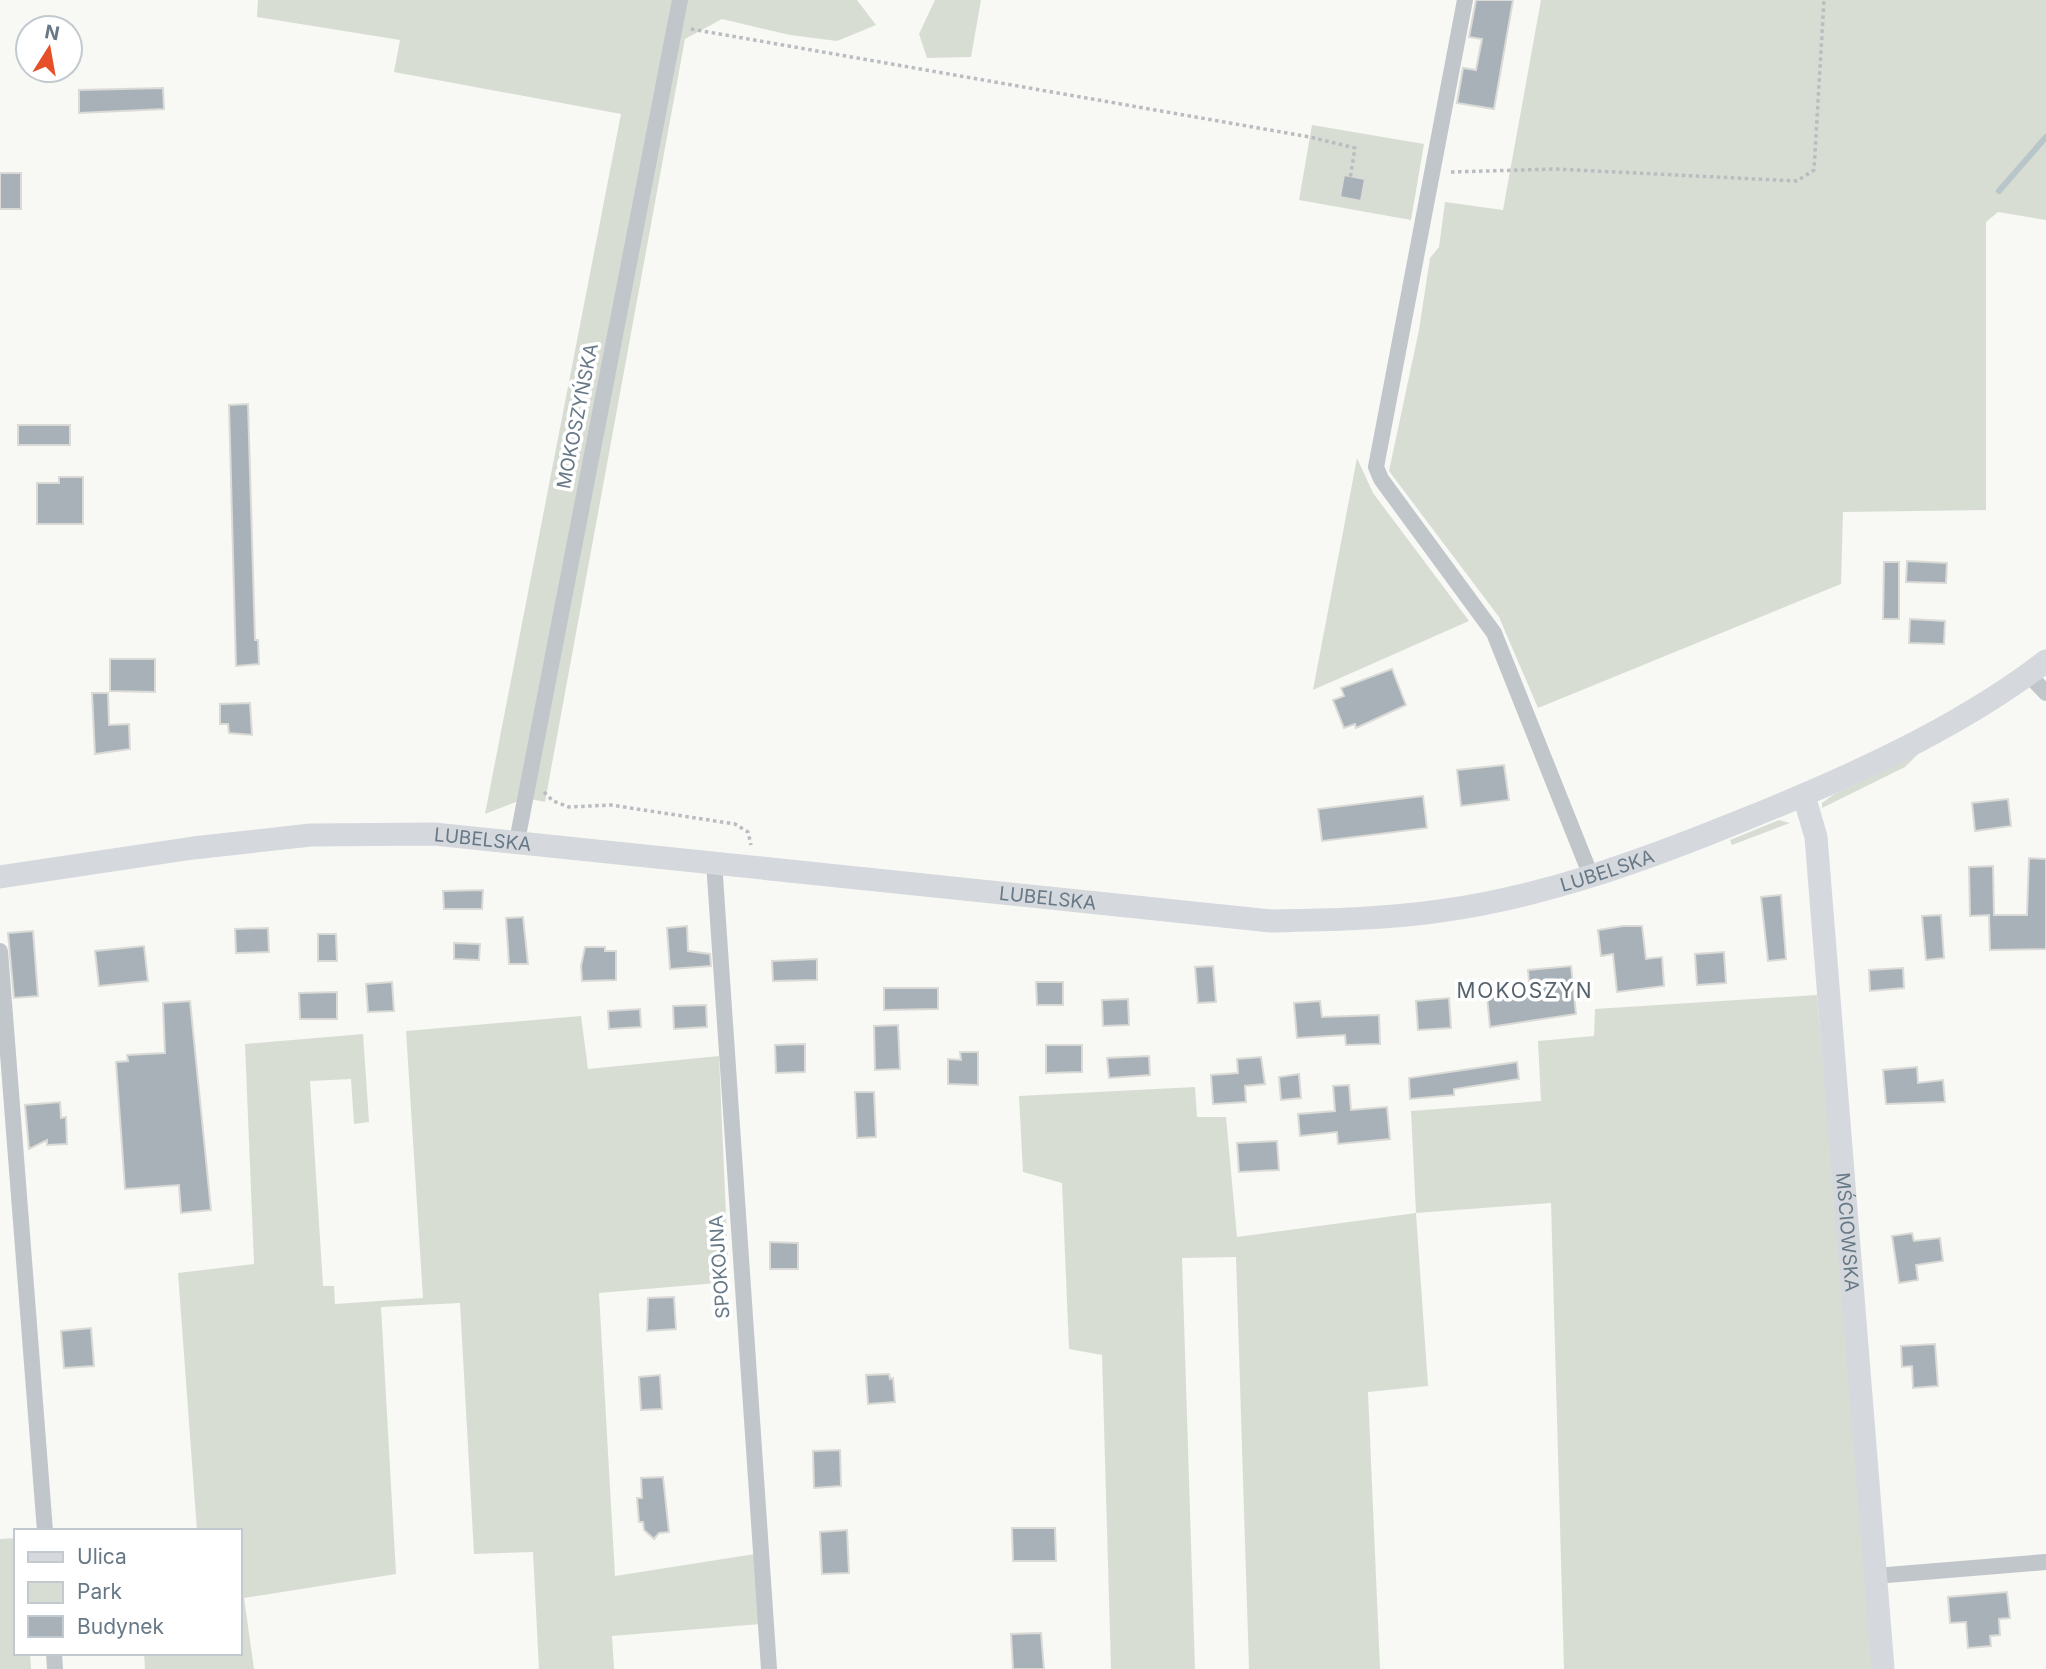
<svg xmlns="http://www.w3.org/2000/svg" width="2046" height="1669" font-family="Inter,sans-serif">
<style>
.green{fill:#d8ddd4}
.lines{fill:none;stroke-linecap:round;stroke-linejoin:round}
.stream{stroke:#b8c5c9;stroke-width:6}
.building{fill:#a8b1b7;stroke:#dadad7;stroke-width:2}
.path{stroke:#b9bdc0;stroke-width:3.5;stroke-dasharray:3.5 3.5;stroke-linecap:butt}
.street{stroke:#c1c6ca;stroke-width:16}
.secondary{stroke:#d5d9dd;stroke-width:23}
.labels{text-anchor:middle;stroke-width:7;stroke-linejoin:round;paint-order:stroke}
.street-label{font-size:19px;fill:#677987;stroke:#fff}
.neighbourhood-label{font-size:21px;letter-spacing:2px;fill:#55626c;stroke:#fff}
</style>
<rect width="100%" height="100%" fill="#f8f8f5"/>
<!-- green -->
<path class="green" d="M258,0h599l19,25 -39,16 -47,-6 -68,-16 -37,20 -140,763 -19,-4 -41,16 136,-700 -227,-42 6,-32 -143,-23z
M935,0h46l-10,57 -44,1 -8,-24z
M1541,0h505v220l-48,-8 -12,10v288l-143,2 -2,72 -303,124 -39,-91 -110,-146 30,-141 11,-72 9,-11 6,-45 58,8z
M1312,125l112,19 -13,76 -112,-20z
M1357,458l16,35 96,128 -156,69z
M1920,752l-15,15 -83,41v-5l11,-8z
M1779,820l11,3 -58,22 -2,-5z
M1817,995l60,674h-313l-13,-466 -135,10 12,173 -60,6 12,277h-131l-13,-412 -54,1 13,411h-84l-9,-314 -33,-6 -7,-166 -39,-11 -4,-76 176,-9 2,30h29l11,120 179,-24 -5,-102 130,-10 -3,-60 56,-5 1,-27z
M581,1016l7,53 131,-13 10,226 -130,11 16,283 140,-22 6,70 -149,12 2,33h-75l-6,-117 -59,2 -14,-251 -79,4 15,267 -152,24 10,71h-109l-1,-16h96v-122h-43l-19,-258 76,-9 -9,-220 118,-10 6,88 -15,2 -3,-45 -41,2 13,205h11l1,18 88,-6 -17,-267z
M16,1538v115h14l1,16h-31v-130z"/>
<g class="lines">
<!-- stream -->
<path class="stream" d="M1999,191l47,-54"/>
</g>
<!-- building -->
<path class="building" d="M1476,0h37l-19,109 -37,-6 6,-35 13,2 6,-31 -13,-2z
M163,88l1,21 -85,4v-23z
M0,173h21v36h-21z
M1344,175l21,4 -4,22 -21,-4z
M248,404l7,236h3l1,24 -23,2 -7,-261z
M18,425h52v20h-52z
M59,477h24v47h-46v-41h22z
M1907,561l40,2 -1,20 -40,-1z
M1884,562h15v57h-16z
M1910,619l35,2 -1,23 -35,-1z
M110,659h45v33l-45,-1z
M1392,669l14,36 -50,23 -1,-4 -11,4 -11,-28 11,-4 -3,-8z
M92,693h16l1,32 20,-1 1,25 -35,5z
M250,703l2,32 -23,-2 -1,-9h-8v-20z
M1504,765l5,35 -48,6 -4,-36z
M1423,796l4,32 -105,13 -4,-32z
M2008,799l3,27 -36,5 -3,-28z
M2029,858l17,1v90l-56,1 -1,-35 -19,1 -1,-49 24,-1 1,49h33z
M483,890l-1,19h-38l-1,-18z
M1781,895l5,64 -18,2 -7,-64z
M1941,915l3,43 -18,2 -4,-44z
M523,917l5,47h-19l-3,-46z
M687,926l1,25 22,3 1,12 -41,3 -3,-41z
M1623,926h19l4,33 16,-2 2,29 -47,6 -4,-38 -12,2 -3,-26z
M268,928l1,24 -33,1 -1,-24z
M33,931l5,65 -24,2 -6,-65z
M318,934h18l1,27h-19z
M454,943l26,1 -1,16 -25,-1z
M144,946l4,35 -49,5 -4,-35z
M585,947h20v4h11v29l-34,1 -1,-15z
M1724,952l2,31 -29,2 -2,-31z
M817,959v21l-44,1 -1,-20z
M1213,966l3,36 -18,1 -3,-36z
M1571,966l5,48 -86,13 -3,-30 43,-5 -2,-22z
M1903,968l1,20 -34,3 -1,-21z
M392,982l2,29 -26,1 -2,-28z
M1036,982h27v23h-26z
M884,988h54v21l-54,1z
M337,992v27h-37l-1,-26z
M1449,998l2,30 -33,2 -2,-29z
M1128,999l1,26 -26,1 -1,-26z
M190,1001l21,209 -30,3 -2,-28 -54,4 -9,-127 12,-1 -1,-6 38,-2 -2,-50z
M1320,1001l2,16 57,-2 1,29 -34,1 -1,-10 -48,3 -3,-35z
M706,1005l1,22 -33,2 -1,-23z
M640,1009l1,18 -32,2 -1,-18z
M898,1025l2,44 -25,1 -1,-44z
M805,1044v28l-29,1 -1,-28z
M1046,1045h36v27l-36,1z
M960,1052h18v33l-30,-1v-25l13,1z
M1149,1056l1,19 -41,3 -2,-20z
M1261,1057l4,27 -20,2 1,16 -33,2 -2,-29 27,-2 -1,-14z
M1517,1062l2,17 -65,10v6l-44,4 -1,-21z
M1917,1067l1,16 25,-3 2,22 -59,2 -3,-34z
M1299,1074l2,24 -20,2 -2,-23z
M1349,1085l2,25 36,-3 3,32 -52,5 -1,-12 -37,4 -2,-22 37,-3 -2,-25z
M855,1092h19l2,45 -19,1z
M60,1102l1,16 5,-1 1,27 -20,1v-5l-18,9 -4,-44z
M1277,1141l2,29 -40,2 -2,-29z
M1912,1233l2,8 26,-3 3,23 -27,4 2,15 -19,3 -7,-47z
M770,1242l28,1v26h-28z
M674,1297l2,32 -29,2 1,-33z
M91,1328l3,38 -30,2 -3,-37z
M1935,1344l3,42 -25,2 -1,-22 -10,1 -1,-21z
M889,1374l1,5 3,-1 2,24 -27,2 -2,-29z
M660,1375l2,34 -21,1 -2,-33z
M840,1450l1,36 -27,2 -1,-37z
M663,1477l6,55 -10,1 -5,6 -10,-9 -1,-8h-4l-2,-24h5l-1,-20z
M1012,1528h43l1,33h-43z
M847,1530l2,43 -27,1 -2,-42z
M2007,1592l3,26 -11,1 1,16 -10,1 1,10 -23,2 -2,-26 -16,1 -2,-26z
M1041,1633l3,36h-31l-2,-35z"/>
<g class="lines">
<!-- path -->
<path class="path" d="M691,29l619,108 45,11 -5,31
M1451,172l104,-3 242,12 17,-11 10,-170
M544,792l9,9 16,6 42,-2 124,19 13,8 3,13"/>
<!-- street -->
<path class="street" d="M1465,0l-89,467 5,12 113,154 97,243
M2028,674l18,19
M517,841l163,-841
M714,862l55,807
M0,951l45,580
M1875,1576l171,-14
M54,1653l1,16"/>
<!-- secondary -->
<g class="secondary">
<path id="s1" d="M1804,796l12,41 67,832"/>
<path id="s2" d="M0,877l193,-29 118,-13 123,-1 837,87c56,-1 113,-2 169,-10 103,-14 202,-50 298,-89 105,-42 218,-92 308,-161"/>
</g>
</g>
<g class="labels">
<!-- street labels -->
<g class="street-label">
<text transform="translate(577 416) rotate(-79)" y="7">MOKOSZYŃSKA</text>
<text dy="7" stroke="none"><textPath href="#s2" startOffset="486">LUBELSKA</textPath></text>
<text dy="7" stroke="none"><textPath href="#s2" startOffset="1620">LUBELSKA</textPath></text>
<text dy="7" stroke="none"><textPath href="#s2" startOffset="1054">LUBELSKA</textPath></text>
<text dy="7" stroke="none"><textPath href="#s1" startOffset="439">MŚCIOWSKA</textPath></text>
<text transform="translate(719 1267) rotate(-94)" y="7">SPOKOJNA</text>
</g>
<!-- neighbourhood labels -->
<g class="neighbourhood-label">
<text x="1525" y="998">MOKOSZYN</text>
</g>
</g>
<!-- legend -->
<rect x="14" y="1529" width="228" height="126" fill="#ffffff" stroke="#c2c9cf" stroke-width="2"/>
<rect x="28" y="1552" width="35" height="10" fill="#d5d9dd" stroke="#c2c9cf" stroke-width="2"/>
<text x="77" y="1564" font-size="21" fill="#677987">Ulica</text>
<rect x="28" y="1582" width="35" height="21" fill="#d8ddd4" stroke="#c2c9cf" stroke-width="2"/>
<text x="77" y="1599" font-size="21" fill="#677987">Park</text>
<rect x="28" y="1616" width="35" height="21" fill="#a8b1b7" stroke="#c2c9cf" stroke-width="2"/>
<text x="77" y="1634" font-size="21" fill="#677987">Budynek</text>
<!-- north arrow -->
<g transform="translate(49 49) rotate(11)"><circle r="33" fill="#ffffff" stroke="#c2c9cf" stroke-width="2"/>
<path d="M0-5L12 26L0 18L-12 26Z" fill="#e64f28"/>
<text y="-10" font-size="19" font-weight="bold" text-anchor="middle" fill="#677987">N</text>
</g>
</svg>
